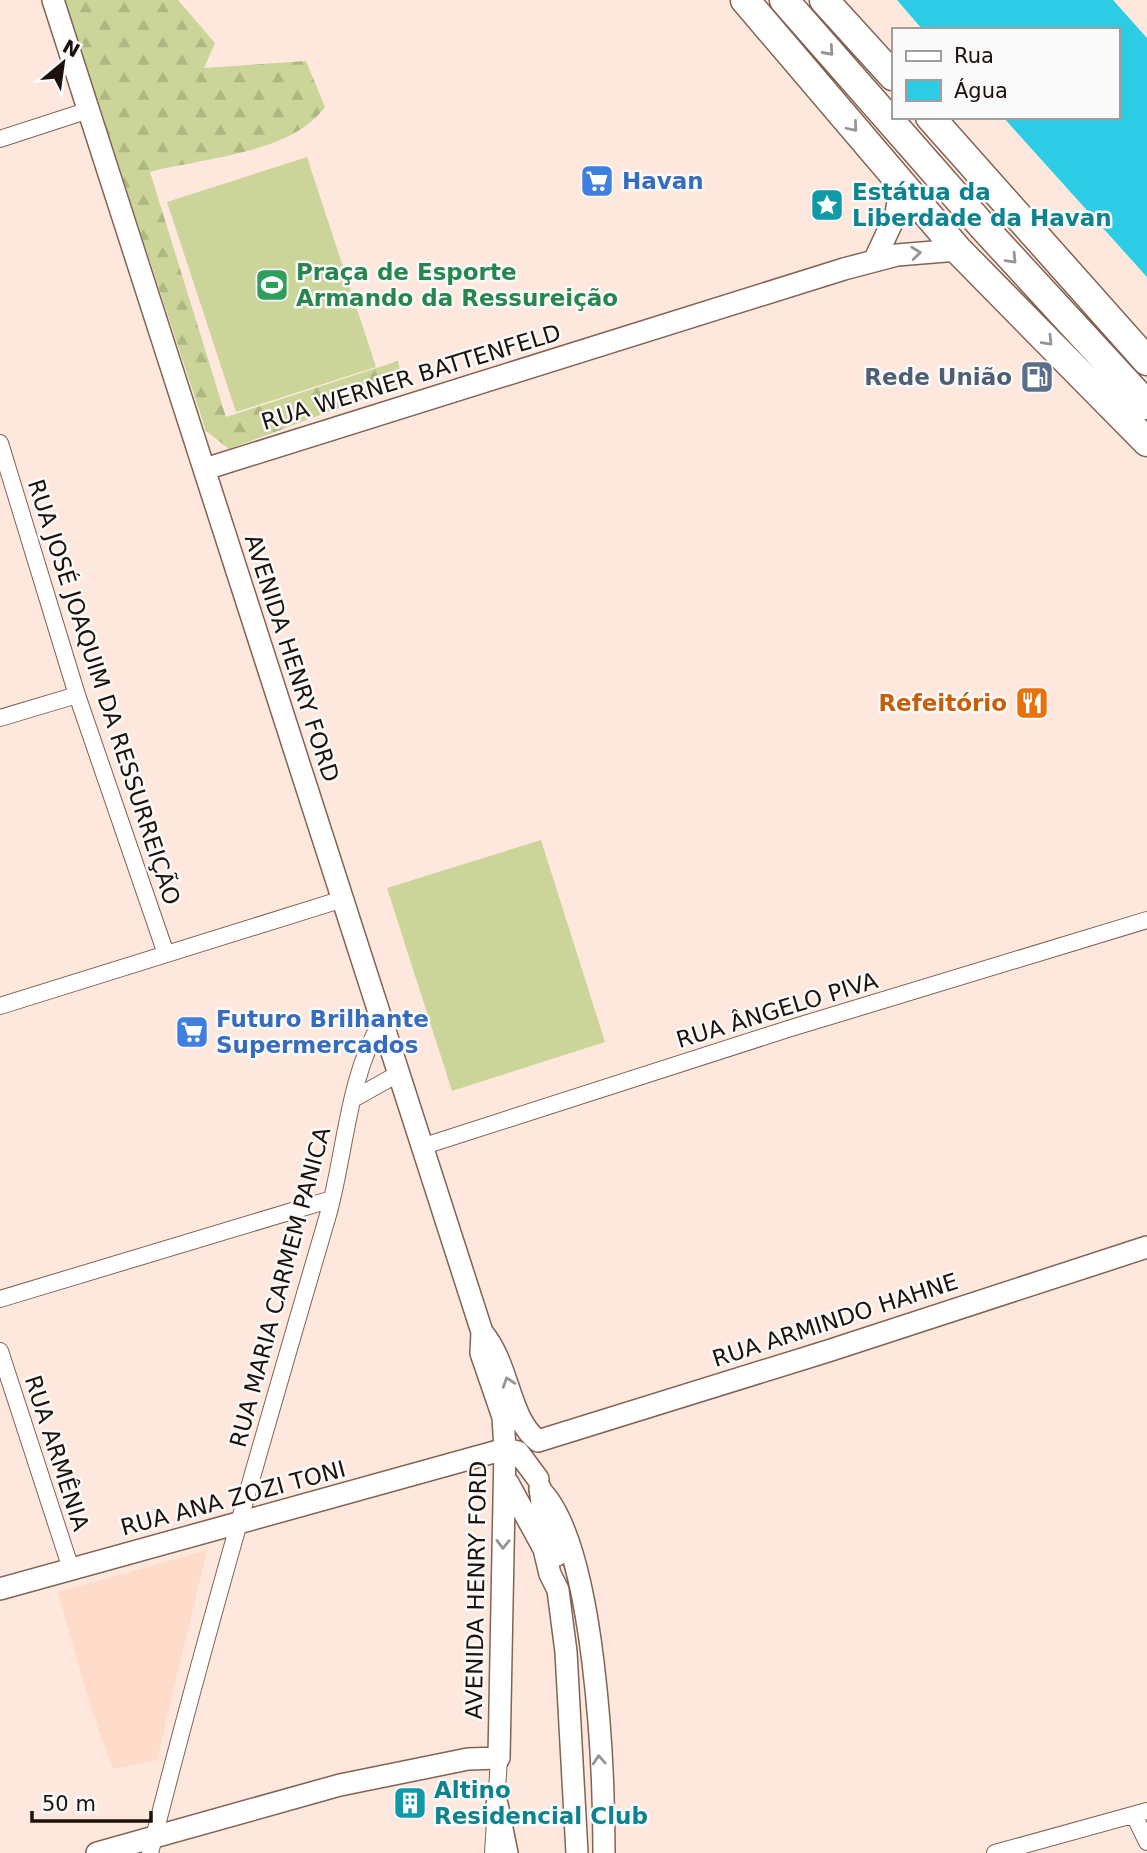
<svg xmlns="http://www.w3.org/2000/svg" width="1147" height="1853" font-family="'DejaVu Sans',sans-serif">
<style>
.built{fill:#ffdcca}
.forest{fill:url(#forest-firs)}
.garden{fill:#cbd599}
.water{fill:#2ccce5}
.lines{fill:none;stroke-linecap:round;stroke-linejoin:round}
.street-casing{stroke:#826353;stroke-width:18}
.secondary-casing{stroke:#826353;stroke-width:24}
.highway-casing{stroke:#826353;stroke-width:31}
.street{stroke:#fff;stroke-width:16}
.secondary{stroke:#fff;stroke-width:21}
.highway{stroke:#fff;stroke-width:28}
.oneway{stroke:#999491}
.labels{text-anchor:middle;stroke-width:5;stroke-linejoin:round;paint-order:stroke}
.shop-label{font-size:23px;font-weight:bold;fill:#366cbe;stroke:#fafafa;text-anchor:start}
.culture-label{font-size:23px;font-weight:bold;fill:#0d838f;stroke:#fafafa;text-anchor:start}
.leisure-label{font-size:23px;font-weight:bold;fill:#27864d;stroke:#fafafa;text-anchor:start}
.street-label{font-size:23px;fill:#1d110b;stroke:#fafafa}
.service-label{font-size:23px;font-weight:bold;fill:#4e5e75;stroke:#fafafa;text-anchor:end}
.food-label{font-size:23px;font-weight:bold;fill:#c56008;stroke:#fafafa;text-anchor:end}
</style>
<defs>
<pattern id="forest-firs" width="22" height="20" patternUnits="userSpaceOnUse" patternTransform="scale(1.75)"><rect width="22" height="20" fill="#cbd599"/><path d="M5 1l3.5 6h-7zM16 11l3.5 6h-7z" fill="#aeb682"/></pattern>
</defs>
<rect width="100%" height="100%" fill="#fee8dd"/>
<!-- built -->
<path class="built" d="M207,1550l-50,210 -44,9 -23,-63 -32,-114z"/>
<!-- forest -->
<path class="forest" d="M64,0h114l37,43 -11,25 102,-7 19,46c-34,47 -123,51 -175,65l76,245 172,-56 5,23 -174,65 -23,-18z"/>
<!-- garden -->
<path class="garden" d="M307,157l69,210 -140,45 -69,-210z
M541,840l64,202 -153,49 -65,-203z"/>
<!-- water -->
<path class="water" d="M897,0h216l34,38v239l-144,-160h114v-87h-194z"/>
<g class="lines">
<defs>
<path id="street" d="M0,139l89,-29
M0,443l77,252 89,259
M0,718l77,-23
M0,1006l343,-107
M355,1098l41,-23
M421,1147l367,-118 359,-109
M0,1299l332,-100
M0,1351l71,218
M1134,1815l13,27
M150,1853c54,-214 116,-426 178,-638 17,-60 20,-139 53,-192
M493,1853l6,-95
M995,1853l152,-42"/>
<path id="secondary" d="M53,0c144,444 284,889 429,1332
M874,261l22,-47 5,-31
M205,469l639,-200 53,-14 61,-5
M538,1441l290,-90 319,-104
M508,1483l36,66 6,25 8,16 8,62 11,201
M540,1488l4,31 13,36
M540,1490c56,55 64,283 64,363
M0,1589l505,-140 13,3 20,27
M497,1804l10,49
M97,1853l243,-68 128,-26 31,-1 6,-309 -2,-32 -22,-64 1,-21c28,33 26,86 56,109"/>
<path id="highway" d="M745,0l213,250 189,192
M784,0l200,228 163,177
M824,0l69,76
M930,117l217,244"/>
</defs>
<!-- street casing -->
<use href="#street" class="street-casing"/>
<!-- secondary casing -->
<use href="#secondary" class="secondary-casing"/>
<!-- highway casing -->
<use href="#highway" class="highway-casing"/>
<!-- street -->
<use href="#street" class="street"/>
<!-- secondary -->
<use href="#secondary" class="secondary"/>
<!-- highway -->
<use href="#highway" class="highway"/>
</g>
<!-- one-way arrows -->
<defs><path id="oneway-chevron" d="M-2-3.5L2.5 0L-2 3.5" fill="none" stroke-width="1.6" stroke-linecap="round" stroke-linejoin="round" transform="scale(1.75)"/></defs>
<g class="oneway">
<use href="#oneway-chevron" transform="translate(829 51) rotate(48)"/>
<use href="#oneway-chevron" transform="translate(853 127) rotate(50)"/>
<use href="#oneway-chevron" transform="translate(916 253) rotate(-6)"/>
<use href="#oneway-chevron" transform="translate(1012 259) rotate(47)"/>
<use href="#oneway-chevron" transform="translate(1048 341) rotate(46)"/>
<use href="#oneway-chevron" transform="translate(508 1382) rotate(-108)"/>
<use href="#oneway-chevron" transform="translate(503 1544) rotate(91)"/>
<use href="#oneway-chevron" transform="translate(599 1760) rotate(-94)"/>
</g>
<!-- icons -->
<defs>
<symbol id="supermarket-square" viewBox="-11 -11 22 22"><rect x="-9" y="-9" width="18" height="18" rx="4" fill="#3f7fe0" stroke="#fafafa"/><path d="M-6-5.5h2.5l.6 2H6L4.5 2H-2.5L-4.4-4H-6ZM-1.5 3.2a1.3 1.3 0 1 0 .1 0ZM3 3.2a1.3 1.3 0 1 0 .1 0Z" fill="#fff"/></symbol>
<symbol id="sight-square" viewBox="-11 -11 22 22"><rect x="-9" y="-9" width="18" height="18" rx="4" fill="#0f9aa8" stroke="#fafafa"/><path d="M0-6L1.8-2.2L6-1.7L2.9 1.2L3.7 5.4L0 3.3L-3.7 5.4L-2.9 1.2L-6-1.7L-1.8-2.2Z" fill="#fff"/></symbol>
<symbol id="stadium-square" viewBox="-11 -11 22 22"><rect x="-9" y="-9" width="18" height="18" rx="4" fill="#2e9e5b" stroke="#fafafa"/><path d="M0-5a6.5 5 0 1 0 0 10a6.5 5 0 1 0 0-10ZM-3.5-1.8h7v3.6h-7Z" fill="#fff"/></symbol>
<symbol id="fuel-square" viewBox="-11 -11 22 22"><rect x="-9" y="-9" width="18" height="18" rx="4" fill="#5c6f8a" stroke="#fafafa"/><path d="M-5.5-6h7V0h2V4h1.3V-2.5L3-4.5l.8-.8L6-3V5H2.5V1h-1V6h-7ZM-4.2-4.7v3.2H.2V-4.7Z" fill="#fff"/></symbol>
<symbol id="restaurant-square" viewBox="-11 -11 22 22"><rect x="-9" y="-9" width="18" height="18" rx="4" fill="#e8710a" stroke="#fafafa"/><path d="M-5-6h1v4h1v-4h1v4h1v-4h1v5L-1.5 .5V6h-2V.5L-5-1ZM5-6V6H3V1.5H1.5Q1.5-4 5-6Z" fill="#fff"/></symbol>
<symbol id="building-square" viewBox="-11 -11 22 22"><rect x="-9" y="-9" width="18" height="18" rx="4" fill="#0f9aa8" stroke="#fafafa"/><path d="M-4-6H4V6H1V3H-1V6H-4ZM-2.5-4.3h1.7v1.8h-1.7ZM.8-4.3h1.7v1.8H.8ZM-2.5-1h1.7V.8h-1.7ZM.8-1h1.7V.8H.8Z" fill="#fff"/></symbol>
</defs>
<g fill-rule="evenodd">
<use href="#supermarket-square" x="578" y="162" width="38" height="38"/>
<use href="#sight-square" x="808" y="186" width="38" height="38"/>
<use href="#stadium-square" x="253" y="266" width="38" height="38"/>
<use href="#fuel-square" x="1018" y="358" width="38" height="38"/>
<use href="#restaurant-square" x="1013" y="684" width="38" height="38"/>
<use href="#supermarket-square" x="173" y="1013" width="38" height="38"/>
<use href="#building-square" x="391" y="1784" width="38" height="38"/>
</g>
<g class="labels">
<!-- shop labels -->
<g class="shop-label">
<text x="622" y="189">Havan</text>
<text x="216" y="1027">Futuro Brilhante<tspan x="216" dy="26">Supermercados</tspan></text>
</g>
<!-- culture labels -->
<g class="culture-label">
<text x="852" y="200">Estátua da<tspan x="852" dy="26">Liberdade da Havan</tspan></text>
<text x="434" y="1798">Altino<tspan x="434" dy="26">Residencial Club</tspan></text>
</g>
<!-- leisure labels -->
<g class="leisure-label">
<text x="296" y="280">Praça de Esporte<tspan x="296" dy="26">Armando da Ressureição</tspan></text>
</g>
<!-- street labels -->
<g class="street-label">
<text transform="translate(411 377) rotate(-17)" y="8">RUA WERNER BATTENFELD</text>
<text transform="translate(292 658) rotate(72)" y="8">AVENIDA HENRY FORD</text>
<text transform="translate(104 692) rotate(72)" y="8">RUA JOSÉ JOAQUIM DA RESSURREIÇÃO</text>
<text transform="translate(777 1010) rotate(-17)" y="8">RUA ÂNGELO PIVA</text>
<text transform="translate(280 1287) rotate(-75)" y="8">RUA MARIA CARMEM PANICA</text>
<text transform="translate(835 1320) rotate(-18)" y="8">RUA ARMINDO HAHNE</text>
<text transform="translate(57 1453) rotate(72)" y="8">RUA ARMÊNIA</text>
<text transform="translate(233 1498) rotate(-15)" y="8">RUA ANA ZOZI TONI</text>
<text transform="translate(476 1590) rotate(-89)" y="8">AVENIDA HENRY FORD</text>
</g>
<!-- service labels -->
<g class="service-label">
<text x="1012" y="385">Rede União</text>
</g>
<!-- food labels -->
<g class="food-label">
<text x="1007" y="711">Refeitório</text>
</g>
</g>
<!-- legend -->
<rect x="892" y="28" width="228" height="91" fill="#fafafa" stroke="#a29d9a" stroke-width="2"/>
<rect x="906" y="51" width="35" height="10" fill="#ffffff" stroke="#a29d9a" stroke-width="2"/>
<text x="954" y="63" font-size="21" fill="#1d110b">Rua</text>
<rect x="906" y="80" width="35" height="21" fill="#2ccce5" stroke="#a29d9a" stroke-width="2"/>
<text x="954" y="98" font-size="21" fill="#1d110b">Água</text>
<!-- north arrow -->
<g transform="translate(63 63) rotate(29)" stroke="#fafafa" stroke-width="5" paint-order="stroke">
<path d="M0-5L12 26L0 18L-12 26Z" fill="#1d110b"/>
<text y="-10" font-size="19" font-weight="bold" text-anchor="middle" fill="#1d110b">N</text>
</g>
<!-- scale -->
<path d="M32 1811v10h119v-10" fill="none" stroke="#1d110b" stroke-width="3.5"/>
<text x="42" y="1811" font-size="21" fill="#1d110b" stroke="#fafafa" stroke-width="5" paint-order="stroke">50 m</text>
</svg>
